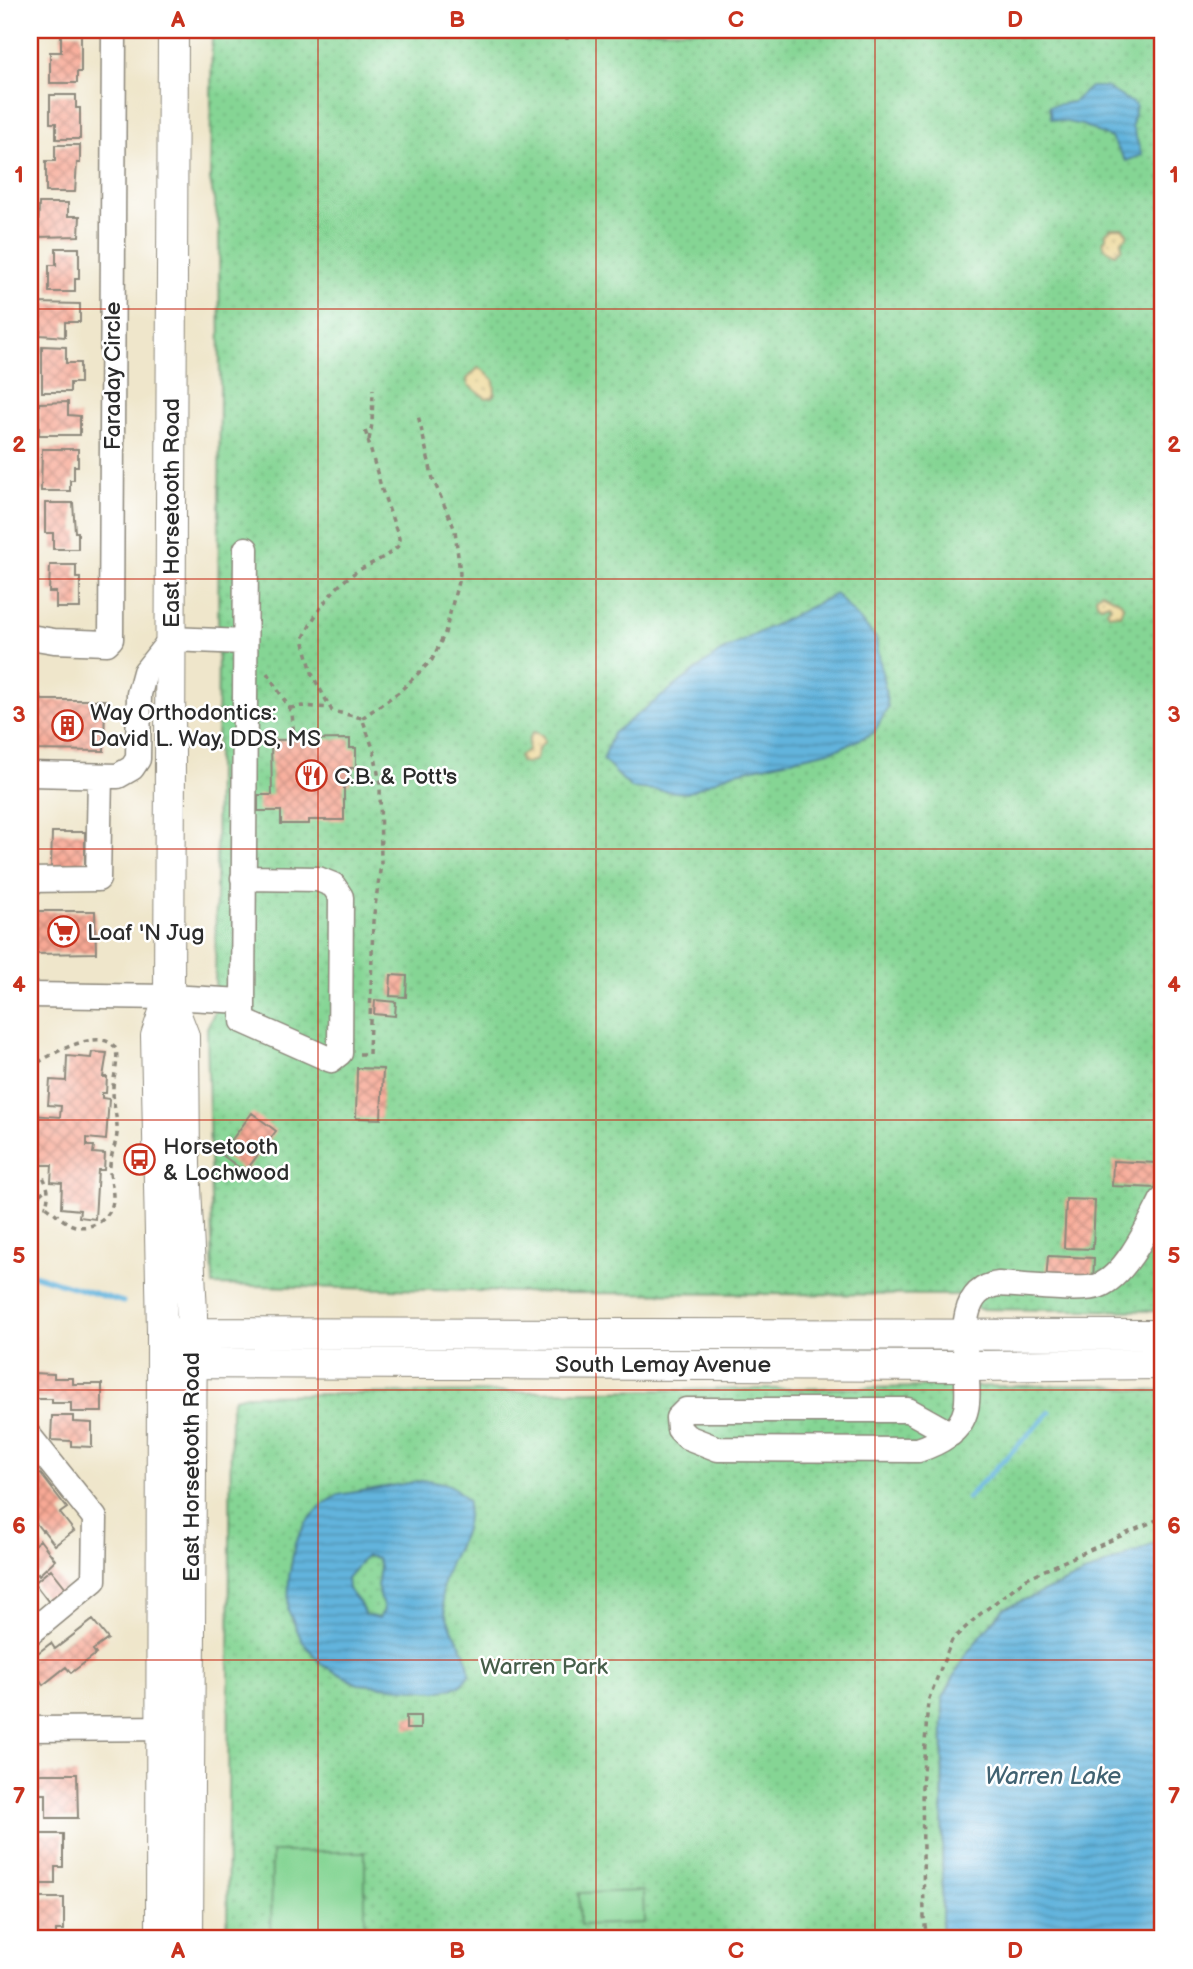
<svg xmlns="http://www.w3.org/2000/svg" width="1193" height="1969" font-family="'Balsamiq Sans',sans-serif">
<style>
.grass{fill:url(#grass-dots);stroke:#588060;stroke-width:2}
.sand{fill:url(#sand-dots);stroke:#8c8264;stroke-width:2}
.pitch{fill:#85d594;stroke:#588060;stroke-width:2}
.water{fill:url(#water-rules);stroke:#467084;stroke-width:2;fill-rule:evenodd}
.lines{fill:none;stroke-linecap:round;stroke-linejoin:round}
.stream{stroke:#62b4dd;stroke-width:5}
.building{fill:url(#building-cross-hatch)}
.minor-casing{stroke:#8d887b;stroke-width:27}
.major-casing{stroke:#8d887b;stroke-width:32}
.path{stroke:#8d887b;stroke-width:3.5;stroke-dasharray:5 5;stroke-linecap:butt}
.minor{stroke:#fff;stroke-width:24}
.major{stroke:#fff;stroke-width:30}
.grid{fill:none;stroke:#c8321e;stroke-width:2;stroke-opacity:0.55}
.labels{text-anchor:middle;stroke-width:5;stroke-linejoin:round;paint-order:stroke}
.street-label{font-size:23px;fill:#2b2b2b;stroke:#fff}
.poi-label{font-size:23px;fill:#2b2b2b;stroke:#fff;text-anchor:start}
.park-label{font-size:23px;fill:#465e4a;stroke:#fff}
.water-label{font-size:24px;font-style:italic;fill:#416272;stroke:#fff}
.neatline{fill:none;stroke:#c8321e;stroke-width:2.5}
.grid-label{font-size:23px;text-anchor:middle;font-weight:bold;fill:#c8321e}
</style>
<defs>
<pattern id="grass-dots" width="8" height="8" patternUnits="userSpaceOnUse" patternTransform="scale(1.75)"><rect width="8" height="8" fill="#85d594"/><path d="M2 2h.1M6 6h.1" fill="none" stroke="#73b780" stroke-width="1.8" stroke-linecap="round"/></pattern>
<pattern id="sand-dots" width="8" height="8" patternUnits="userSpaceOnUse" patternTransform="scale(1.75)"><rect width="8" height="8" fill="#eeda9e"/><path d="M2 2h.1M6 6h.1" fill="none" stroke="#cb8" stroke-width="1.8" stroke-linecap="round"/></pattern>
<pattern id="water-rules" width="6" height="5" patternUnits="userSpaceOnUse" patternTransform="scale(1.75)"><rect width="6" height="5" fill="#62b4dd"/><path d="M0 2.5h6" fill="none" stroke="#5193b3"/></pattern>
<pattern id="building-cross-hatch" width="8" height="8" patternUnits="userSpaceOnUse" patternTransform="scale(1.75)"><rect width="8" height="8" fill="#f8a995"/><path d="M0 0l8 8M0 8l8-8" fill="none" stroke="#c98a7a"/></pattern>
</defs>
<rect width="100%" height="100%" fill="#fff"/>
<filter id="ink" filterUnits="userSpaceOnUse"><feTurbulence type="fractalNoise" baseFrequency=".0143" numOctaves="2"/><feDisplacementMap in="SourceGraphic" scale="14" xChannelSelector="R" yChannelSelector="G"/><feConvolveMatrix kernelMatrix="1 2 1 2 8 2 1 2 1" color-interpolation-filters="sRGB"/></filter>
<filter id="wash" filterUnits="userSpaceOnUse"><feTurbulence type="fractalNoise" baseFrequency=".00686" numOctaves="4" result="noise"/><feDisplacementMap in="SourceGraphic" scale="28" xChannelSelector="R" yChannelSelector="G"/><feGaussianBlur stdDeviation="1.57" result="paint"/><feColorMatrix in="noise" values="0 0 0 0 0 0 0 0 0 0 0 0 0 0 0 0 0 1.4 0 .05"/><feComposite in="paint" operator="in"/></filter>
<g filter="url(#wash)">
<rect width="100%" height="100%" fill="#efe6cb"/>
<!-- grass -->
<path class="grass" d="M212,30h951v1281l-184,-2 -21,-14 -396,-2 -349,-8 -6,-257 8,-17 5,-624 -1,-161 -9,-46z
M1098,1385l49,6 16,-1v150l-160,69 -38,46 -22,43 -1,241h-715l4,-531 3,-10 12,-3z"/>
<!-- sand -->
<path class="sand" d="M1112,228h10l5,5v4l-6,4 1,7 -7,6 -10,-6 -2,-6 3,-4v-5z
M478,368l5,2 11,10 1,13 -3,4 -6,1 -18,-13 -1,-6z
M1101,592l20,10 2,4 -3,9 -11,-1 -2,-4 4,-4 -2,-3 -8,3 -4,-3 -1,-7z
M533,732l9,3 3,6 -7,8 -2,11 -10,3 -6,-1 -1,-6 9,-6 1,-11z"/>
<!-- pitch -->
<path class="pitch" d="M272,1852h93v87h-94z
M643,1891l1,32 -64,2 -1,-32z"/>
<!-- water -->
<path class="water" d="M1090,87h15l31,18 -4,21 10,29 -16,6 -15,-23 -29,-13 -31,-6 -2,-13 24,-4z
M836,594l40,44 12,69 -14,26 -36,16 -106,24 -45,20 -56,-5 -28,-28 10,-27 107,-81z
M426,1480c22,2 28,5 42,22 0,12 -1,22 -5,33 -8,19 -20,36 -21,57 0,34 24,48 28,82l-10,12 -24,5 -78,-7 -36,-19 -20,-24 -14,-31 1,-33 6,-34 11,-20 15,-17 17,-11zM366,1556l11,2 3,9 -3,19 7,24 -5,8 -14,-3 -6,-13 -11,-13 -1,-11z
M1163,1540v399h-221l1,-241 22,-43 38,-46z"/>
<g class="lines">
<!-- stream -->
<path class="stream" d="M30,1274l93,28
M967,1498l83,-86"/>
</g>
<g id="blocks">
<!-- building -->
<path class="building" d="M61,33h20v39h-4v11h-27v-31h11z
M50,95h26v13h4v31h-24v-16h-6z
M55,145h25v18h-3l-2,29h-29v-31h9z
M39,203h29v13h12l-1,20 -41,1z
M30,227h6l1,11h-7z
M56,248h23v31h-4v13h-26v-27h7z
M35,303l45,1v18h-15v15l-25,-2v-7h-5l-2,-9z
M42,346l24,1v16h14v20h-10v9h-28z
M68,402v13l12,1v19h-41v-32z
M42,449h36v17h-4v14h-4v11h-29z
M45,503h28l2,29h3v17h-25v-16h-8z
M50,565h26v13h4v30h-24v-16h-7z
M30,695h10l2,5h63l-1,51 -74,-1z
M350,739v9h6v20h-6v16h-6v36h-35v4h-28v-13h-23v-16h14l-1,-55z
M52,832h33v37h-34z
M32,911h63l1,42 -64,1z
M391,975l16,1 -1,21 -16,-1z
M375,1000l21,2 -1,14 -21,-2z
M92,1052l15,1 -4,24h4l-1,16h-4v5l7,1 -3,41 -19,-2v8h7l-1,7 12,1 -1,16h-6l-3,49 -16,-2 1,-7 -19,-2 1,-25 -11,-1 1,-17h-22v-50l30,2 1,-11 -13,-1 2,-25 16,1 1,-25 24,2z
M357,1068l26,1 -2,50 -25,-1z
M252,1113l24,18 -31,41 -24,-18z
M1113,1161l44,2 -1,25 -44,-2z
M1066,1199l29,1 -2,49 -29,-1z
M1048,1256l46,2 -1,26 -47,-2z
M30,1336h5v28h-5z
M32,1373l22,1v4h19v6h29v28h-31v-9h-19v-4h-20z
M52,1416h21v6l19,1v24l-21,-1v-5l-20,-1z
M40,1473l27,35 -7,5 14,18 -19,14 -12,-15 -1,1 -7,-9 -3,2 -2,-2v-45l3,1z
M40,1540l15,20 -16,15 -1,-2 -6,4 1,2 -3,3v-34z
M51,1569l15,19 -18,13 -14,-18z
M93,1620l15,19 -15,11 3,4 -25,19 -5,-6 -23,18 -3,-5 -10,9v-30l21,-16 4,6z
M406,1716h14v13h-14z
M37,1774h40l1,44h-32v-24h-9z
M35,1834h28v33h-8v17h-23z
M37,1898h27v32h-8v6h7v3h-30v-10h4z"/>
</g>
</g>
<g filter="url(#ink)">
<use href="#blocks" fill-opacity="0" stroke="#8d887b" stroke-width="2"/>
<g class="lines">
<defs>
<path id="minor" d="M30,637l24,4 53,2 4,-4 3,-609
M30,774l88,2 14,-8 6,-9 1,-65 6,-22 26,-33 73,3
M30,880l68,-1 2,-103
M30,995l139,2 74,4 3,-452
M243,1001v20l88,39 9,-7 1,-156 -8,-12 -15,-6 -75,-1
M951,1434l-43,-24h-222l-8,8 1,11 8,8 31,12 200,1c21,-7 43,-18 48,-41 8,-35 -22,-118 33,-125 21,1 82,8 99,2 28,-10 51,-61 64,-86
M30,1437l65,81 -1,62 -64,53
M30,1729l150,-1"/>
<path id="major" d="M169,997l15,39 1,129 7,149 -4,625
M162,1333l1001,2
M162,1363l803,3 198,-2
M161,1939l1,-606 -6,-297 13,-39 4,-967"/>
</defs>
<!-- minor casing -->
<use href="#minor" class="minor-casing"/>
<!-- major casing -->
<use href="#major" class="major-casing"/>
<!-- path -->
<path class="path" d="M567,40v-10
M369,440l3,-16 1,-35
M267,673l25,39 2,27
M290,708l12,-2 29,2
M362,718l37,-26 33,-32 13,-27 15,-59 -5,-44 -22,-51 -15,-64
M359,1054h10l4,-133 8,-57 -1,-80 -6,-33 -12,-33 -30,-7 -19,-35 -10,-37c12,-25 27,-49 50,-65 14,-10 35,-16 46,-29v-7l-17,-48 -17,-60
M30,1068c15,-11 65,-40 83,-23 9,9 -1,34 0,46 0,14 5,28 4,43 -1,10 -6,20 -7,31 -1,11 3,21 3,32 1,21 -22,35 -41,28 -10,-4 -17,-13 -26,-19 4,-13 2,-20 -4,-31l-12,-4
M30,1194l9,1 8,-7
M34,1194l-1,8 13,4
M927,1939l-3,-21 -2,-131 6,-86 24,-61 27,-25 48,-37 136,-61"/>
<!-- minor -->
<use href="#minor" class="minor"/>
<!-- major -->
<use href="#major" class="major"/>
</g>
</g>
<!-- grid -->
<path class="grid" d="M318,30v1909M596,30v1909M875,30v1909M30,309h1133M30,579h1133M30,849h1133M30,1120h1133M30,1390h1133M30,1660h1133"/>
<!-- icons -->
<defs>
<symbol id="building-ring" viewBox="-11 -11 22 22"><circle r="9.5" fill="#fff" stroke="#c8321e" stroke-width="1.5"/><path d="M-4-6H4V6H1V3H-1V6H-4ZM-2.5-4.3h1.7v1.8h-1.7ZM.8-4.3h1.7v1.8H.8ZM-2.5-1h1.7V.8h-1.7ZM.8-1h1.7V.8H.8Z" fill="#c8321e"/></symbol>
<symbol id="restaurant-ring" viewBox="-11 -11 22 22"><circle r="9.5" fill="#fff" stroke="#c8321e" stroke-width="1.5"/><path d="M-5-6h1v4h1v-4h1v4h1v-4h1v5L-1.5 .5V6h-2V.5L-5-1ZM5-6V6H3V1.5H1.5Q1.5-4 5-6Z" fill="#c8321e"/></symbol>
<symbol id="supermarket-ring" viewBox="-11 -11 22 22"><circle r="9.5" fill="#fff" stroke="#c8321e" stroke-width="1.5"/><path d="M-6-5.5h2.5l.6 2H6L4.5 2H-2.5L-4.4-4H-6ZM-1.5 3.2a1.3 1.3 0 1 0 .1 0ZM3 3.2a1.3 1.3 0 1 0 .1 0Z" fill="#c8321e"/></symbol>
<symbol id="bus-ring" viewBox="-11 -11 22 22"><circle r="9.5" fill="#fff" stroke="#c8321e" stroke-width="1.5"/><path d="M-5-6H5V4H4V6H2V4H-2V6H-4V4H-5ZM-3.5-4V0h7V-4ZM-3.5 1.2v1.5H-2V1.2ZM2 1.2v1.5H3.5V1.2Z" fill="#c8321e"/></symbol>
</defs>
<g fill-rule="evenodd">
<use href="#building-ring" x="50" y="708" width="35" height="35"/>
<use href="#restaurant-ring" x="294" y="758" width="35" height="35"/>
<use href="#supermarket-ring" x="46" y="914" width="35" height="35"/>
<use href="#bus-ring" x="122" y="1142" width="35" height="35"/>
</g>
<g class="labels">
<!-- street labels -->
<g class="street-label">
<text transform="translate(112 376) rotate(-90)" y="8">Faraday Circle</text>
<text transform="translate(171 513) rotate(-90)" y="8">East Horsetooth Road</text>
<text x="663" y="1372">South Lemay Avenue</text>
<text transform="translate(191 1467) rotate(-90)" y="8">East Horsetooth Road</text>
</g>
<!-- poi labels -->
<g class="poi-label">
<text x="90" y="720">Way Orthodontics:<tspan x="90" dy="26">David L. Way, DDS, MS</tspan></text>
<text x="334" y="784">C.B. &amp; Pott's</text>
<text x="87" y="940">Loaf 'N Jug</text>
<text x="163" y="1154">Horsetooth<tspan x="163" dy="26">&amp; Lochwood</tspan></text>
</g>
<!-- park labels -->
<g class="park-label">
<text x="544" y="1674">Warren Park</text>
</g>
<!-- water labels -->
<g class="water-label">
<text x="1053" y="1784">Warren Lake</text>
</g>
</g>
<!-- margin -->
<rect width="1193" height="1969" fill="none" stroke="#fff" stroke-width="77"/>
<rect x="38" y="38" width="1116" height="1892" class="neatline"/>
<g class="grid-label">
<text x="178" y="27">A</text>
<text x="457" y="27">B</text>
<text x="736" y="27">C</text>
<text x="1015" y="27">D</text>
<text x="19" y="182">1</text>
<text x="1174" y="182">1</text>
<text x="19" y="452">2</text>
<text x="1174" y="452">2</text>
<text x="19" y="722">3</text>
<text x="1174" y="722">3</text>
<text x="19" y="992">4</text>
<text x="1174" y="992">4</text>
<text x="19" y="1263">5</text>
<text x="1174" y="1263">5</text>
<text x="19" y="1533">6</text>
<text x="1174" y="1533">6</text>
<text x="19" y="1803">7</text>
<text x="1174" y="1803">7</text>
<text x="178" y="1958">A</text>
<text x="457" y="1958">B</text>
<text x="736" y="1958">C</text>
<text x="1015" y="1958">D</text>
</g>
</svg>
